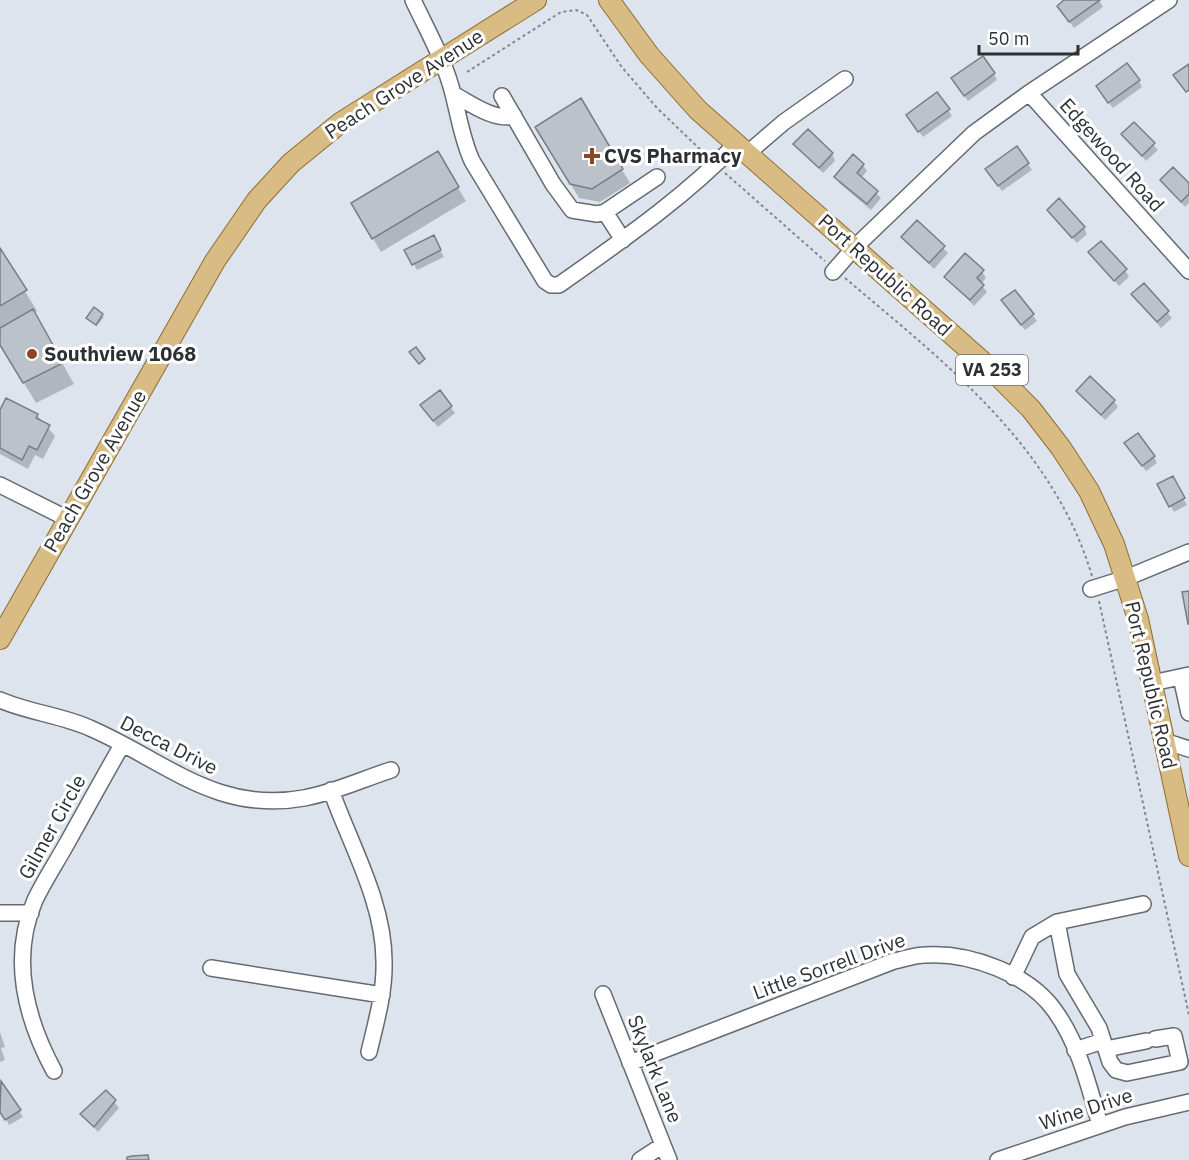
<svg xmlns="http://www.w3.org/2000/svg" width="1189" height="1160" font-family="'IBM Plex Sans',sans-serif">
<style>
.shadow{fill:#0003}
.building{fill:#bbc2ca;stroke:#787e85;stroke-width:1.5}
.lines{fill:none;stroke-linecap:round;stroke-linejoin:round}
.minor-casing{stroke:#646a71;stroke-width:18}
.major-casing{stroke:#8d6e32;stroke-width:22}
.path{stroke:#82878d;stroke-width:2;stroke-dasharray:3 3;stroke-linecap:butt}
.minor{stroke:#fff;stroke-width:15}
.major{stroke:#d9bc84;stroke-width:20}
.poi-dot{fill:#8c4422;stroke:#fff;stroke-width:2}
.labels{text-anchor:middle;stroke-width:6;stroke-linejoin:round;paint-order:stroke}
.shield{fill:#fff;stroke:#6c6e70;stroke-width:1.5}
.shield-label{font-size:18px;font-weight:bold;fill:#2d3033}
.street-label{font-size:20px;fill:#2d3033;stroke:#fff}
.poi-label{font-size:20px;font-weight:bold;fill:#2d3033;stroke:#fff;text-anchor:start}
</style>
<rect width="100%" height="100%" fill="#dde4ed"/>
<!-- shadow -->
<path class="shadow" d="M1067,0h32l4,7 -29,21 -12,-16z
M994,74l3,6 -29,21 -11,-16z
M1139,81l3,6 -29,21 -12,-15z
M580,100l50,83 -30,19 -21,-4 -42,-71z
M948,110l4,6 -29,21 -12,-16z
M1134,124l24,26 -12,11 -23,-26z
M795,144l37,10 3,7 -12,12z
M1017,148l15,22 -30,21 -11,-15z
M437,153l29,48 -85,51 -28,-48z
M863,165l4,6 -6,7 20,20 -10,12 -32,-27 -3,-6z
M1162,180l27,6v17l-4,4z
M1048,210l36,18 3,6 -10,9z
M917,222l31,31 -14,16 -31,-31z
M433,237l11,20 -27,13 -11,-20z
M0,251l37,60 -3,2 40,71 -38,19 -36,-60z
M1090,252l35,18 4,7 -10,9z
M982,271l4,7 -5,6 6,8 -13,14 -28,-29z
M1144,285l28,33 -11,10 -28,-34z
M1015,292l22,29 -12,9 -18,-23z
M102,315l2,2 -7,9 -9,-7z
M1078,391l36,10 4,6 -13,13z
M439,392l16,21 -17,14 -12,-15z
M7,400l30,15 18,21 -12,23 -8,-4 -7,14 -28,-15v-41z
M1130,449l24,8 3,6 -11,8z
M1172,478l15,27 -13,7 -15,-27z
M0,1032l5,15 -4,1 4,12 -5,2z
M1,1083l22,34 -14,8 -9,-17z
M106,1092l13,16 -21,24 -16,-17z"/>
<!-- building -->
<path class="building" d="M1064,0h36l-31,22 -12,-16z
M983,56l12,17 -31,23 -13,-18z
M1127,63l13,17 -32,23 -12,-17z
M1189,64v26l-3,2 -13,-17z
M937,92l13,17 -32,23 -12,-17z
M581,98l42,71 -31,20 -22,-5 -35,-57z
M1134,122l21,21 -13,13 -21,-22z
M808,129l25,24 -14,15 -26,-24z
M1017,146l12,17 -31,23 -13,-17z
M438,151l21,36 -87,52 -21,-36z
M853,154l11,10 -7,9 21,18 -11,13 -33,-27z
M1173,167l16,16v11l-8,8 -21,-22z
M1059,198l26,29 -13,11 -25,-28z
M917,220l28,26 -16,17 -28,-26z
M434,235l7,15 -29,15 -8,-15z
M1101,241l26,28 -13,12 -26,-29z
M0,248l27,42 -27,16z
M965,253l19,17 -7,8 7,7 -14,15 -26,-23z
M1144,283l25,28 -12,11 -26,-28z
M1015,290l19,24 -13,11 -20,-25z
M94,307l9,7 -7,11 -10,-7z
M33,309l30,54 -40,20 -23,-38v-17z
M416,347l9,12 -6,5 -10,-12z
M1090,376l25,24 -14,15 -25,-24z
M440,390l12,16 -19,15 -13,-16z
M6,398l32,16 -2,4 14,7 -13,25 -8,-4 -7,14 -22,-12v-38z
M1138,433l17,23 -13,10 -18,-23z
M1173,476l12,22 -16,9 -12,-23z
M1189,591v33h-1l-6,-32z
M1,1081l20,29 -16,10 -5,-8z
M106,1090l10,10 -22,27 -14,-13z
M148,1155l1,5h-22v-3l5,-1z"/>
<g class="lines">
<defs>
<path id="minor" d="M413,0c14,30 32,61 40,94 6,23 9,45 19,67l73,120 6,4h8c62,-44 125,-87 178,-142
M1029,93l160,178
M453,94c17,9 41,27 61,22
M502,96l51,88 19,26 25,4 8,-2 52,-35
M748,153l36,-31 61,-43
M605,212l18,28
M833,272l21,-24 120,-115 55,-40 140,-93
M0,485l68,34
M1091,589l35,-11 63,-26
M1181,677l8,36
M1152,683l37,-8
M0,700c30,13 62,15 92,29 73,32 125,85 212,69 29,-5 59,-19 87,-28
M1164,741l25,8
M331,790c19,54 53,112 53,171 1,31 -8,61 -15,91
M0,913h31
M1057,922l10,52 32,54 11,34 6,8 11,3 53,-11 -6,-26 -19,3
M211,968l171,27
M1013,977l19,-40 25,-15 86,-18
M603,994l66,166
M1106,1049l40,-8
M1075,1050l28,-9
M630,1063l264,-102c10,-2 21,-6 31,-6 45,-3 104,19 130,56 24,33 34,76 45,114
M54,1071c-28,-52 -44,-113 -19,-171 9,-19 21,-37 31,-55 19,-34 37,-67 56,-100
M640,1160l23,-15
M998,1160l127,-43 64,-15"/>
<path id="major" d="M609,0l40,55 49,55 294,260 39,39 30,39 28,43 25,53 24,75 51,237
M0,639l215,-378 42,-61 34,-37 49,-40 196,-123"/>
</defs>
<!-- minor casing -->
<use href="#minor" class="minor-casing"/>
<!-- major casing -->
<use href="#major" class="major-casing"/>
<!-- path -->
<path class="path" d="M467,72l94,-60 15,-2 11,5 34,51 36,42 49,47
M725,173l100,88
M845,278c100,85 208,167 247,298
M1099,601l90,414"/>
<!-- minor -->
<use href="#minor" class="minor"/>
<!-- major -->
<use href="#major" class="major"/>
</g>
<!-- markers -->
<g class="poi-dot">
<path d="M589 147h6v6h6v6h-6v6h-6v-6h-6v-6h6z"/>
<circle cx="32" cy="354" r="6"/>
</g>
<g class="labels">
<!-- shield labels -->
<rect class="shield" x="956" y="355" width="72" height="30" rx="4.5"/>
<g class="shield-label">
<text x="992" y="376">VA 253</text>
</g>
<!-- street labels -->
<g class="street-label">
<text transform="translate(404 84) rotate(-33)" y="7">Peach Grove Avenue</text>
<text transform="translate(1112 155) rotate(48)" y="7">Edgewood Road</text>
<text transform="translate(885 275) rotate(42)" y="7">Port Republic Road</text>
<text transform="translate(95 471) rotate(-60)" y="7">Peach Grove Avenue</text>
<text transform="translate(1151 685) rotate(77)" y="7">Port Republic Road</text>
<text transform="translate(169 745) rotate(27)" y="7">Decca Drive</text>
<text transform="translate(52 827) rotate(-61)" y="7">Gilmer Circle</text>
<text transform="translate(829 966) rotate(-20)" y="7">Little Sorrell Drive</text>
<text transform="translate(655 1069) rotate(68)" y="7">Skylark Lane</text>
<text transform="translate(1086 1109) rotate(-18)" y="7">Wine Drive</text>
</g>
<!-- poi labels -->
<g class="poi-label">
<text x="604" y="163">CVS Pharmacy</text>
<text x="44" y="361">Southview 1068</text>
</g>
</g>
<!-- scale -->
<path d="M979 45v9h99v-9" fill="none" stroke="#2d3033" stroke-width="3"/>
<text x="988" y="45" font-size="18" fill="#2d3033" stroke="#ffffff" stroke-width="4.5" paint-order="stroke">50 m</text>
</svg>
